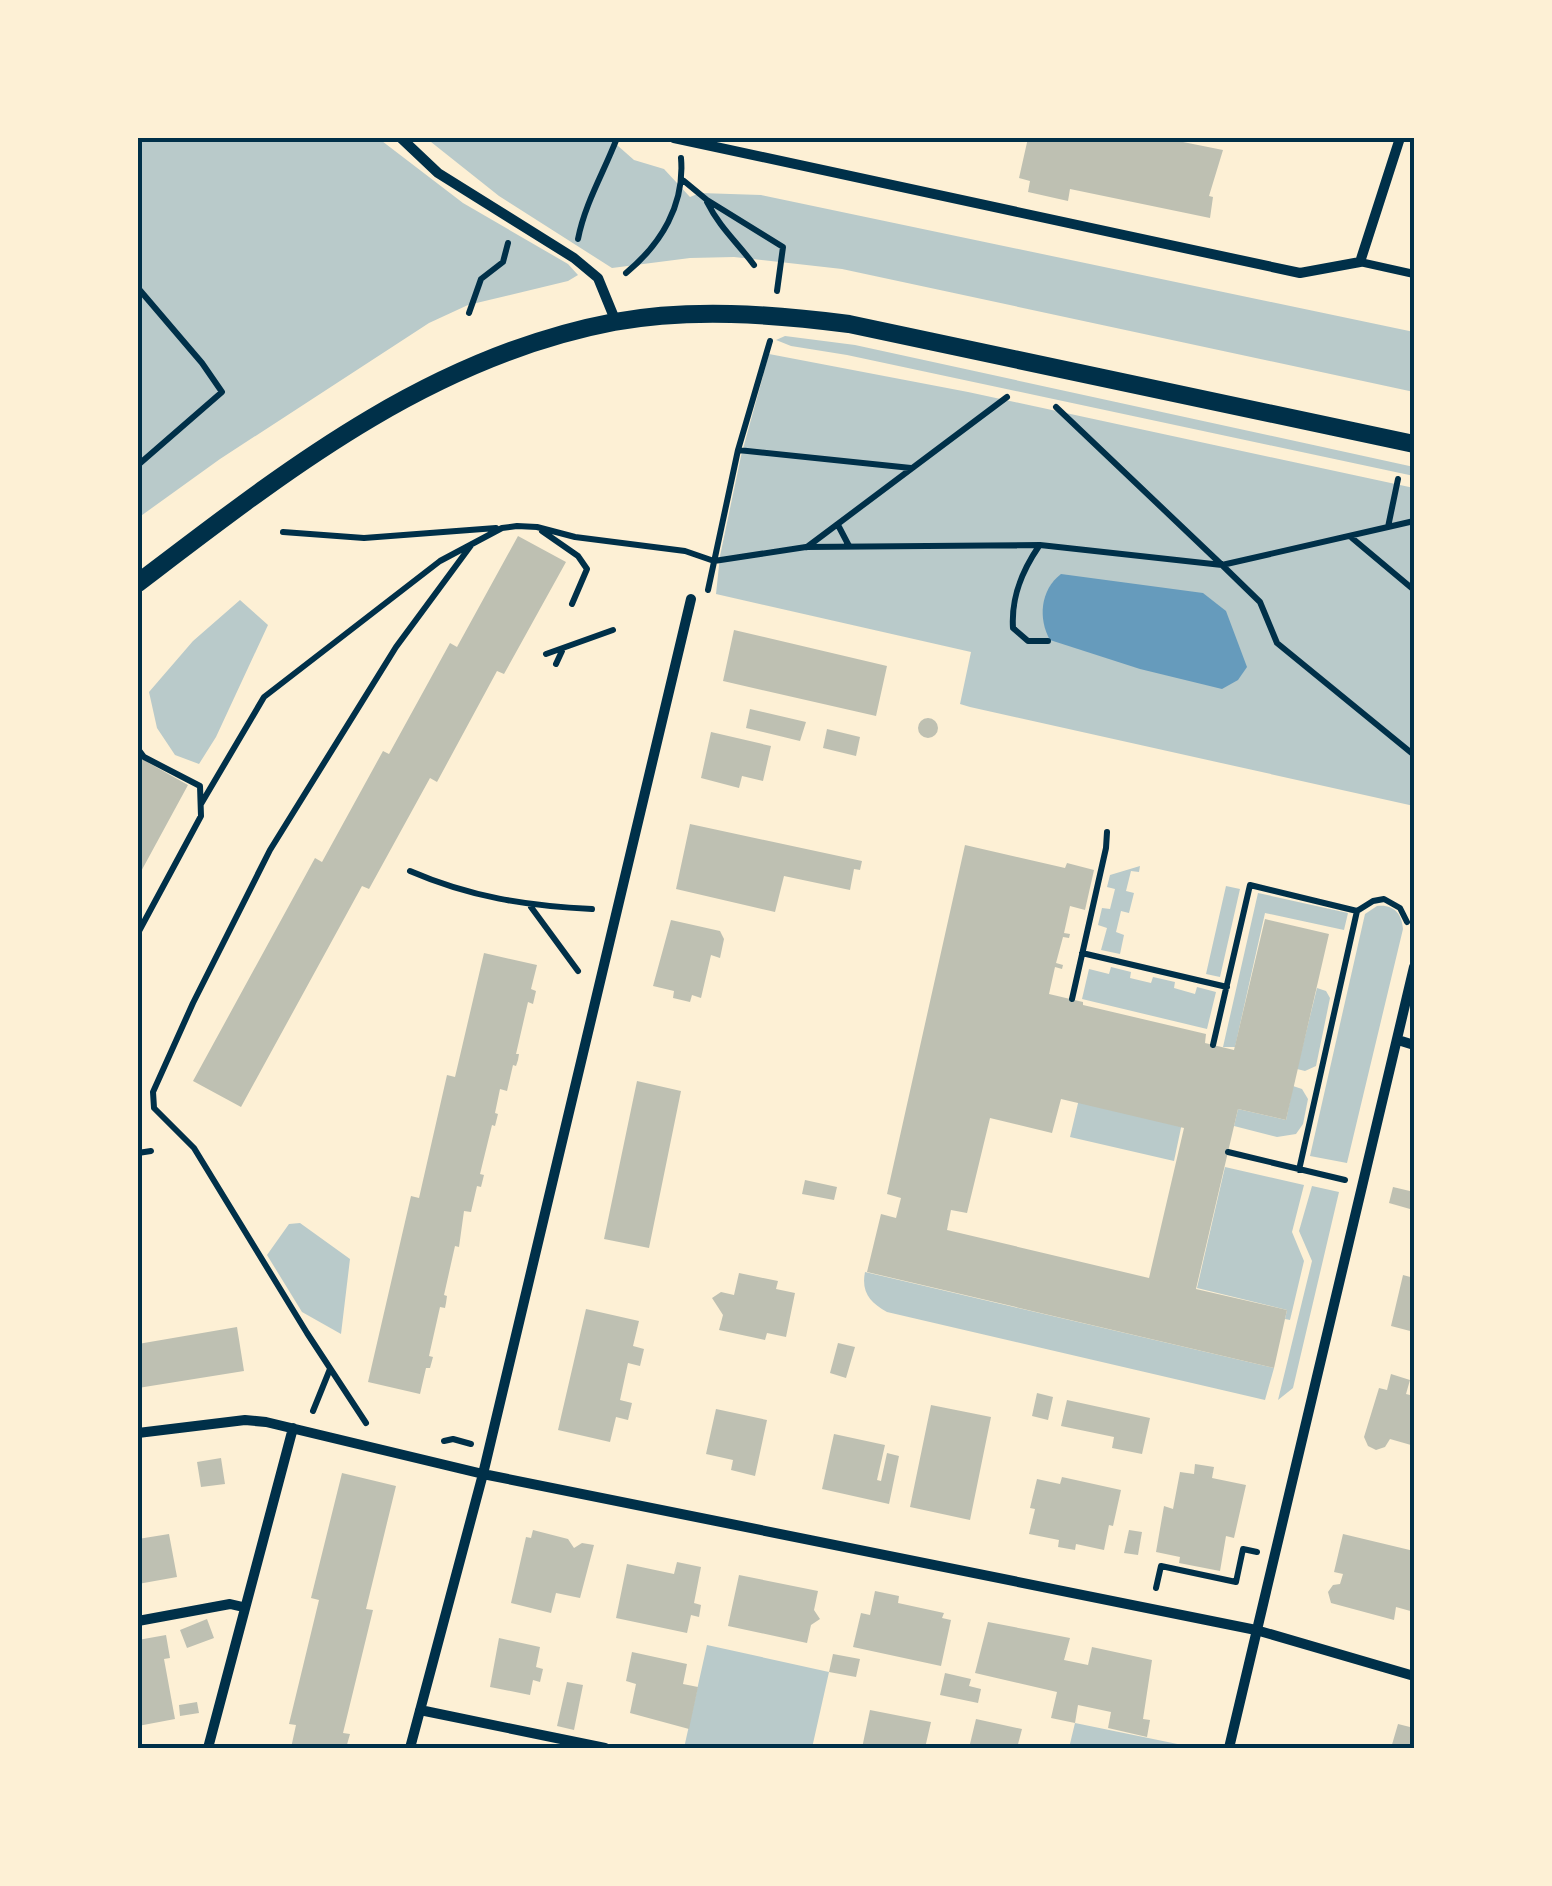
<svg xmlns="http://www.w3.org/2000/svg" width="1552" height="1886" font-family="'Noto Serif',serif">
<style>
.green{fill:#b9caca}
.water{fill:#669bbc}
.building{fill:#bec0b2;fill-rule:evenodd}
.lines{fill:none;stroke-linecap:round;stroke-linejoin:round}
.path{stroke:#003049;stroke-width:6}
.service{stroke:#003049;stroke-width:8}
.minor{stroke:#003049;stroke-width:10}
.tertiary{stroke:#003049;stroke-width:18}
.neatline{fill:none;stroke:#003049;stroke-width:4}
</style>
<rect width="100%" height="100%" fill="#fdf0d5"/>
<!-- green -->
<path class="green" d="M138,138h240l85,65 105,61 10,11 -10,6 -100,24 -39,18 -209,136 -82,59z
M426,138h183l25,22 30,9 26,28 10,-4 61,2 653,137v60l-572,-123 -108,-12 -44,1 -78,10 -113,-72z
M785,336l70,9 559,122v9l-567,-121 -56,-9 -15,-6z
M769,354l199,38 446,96v318l-444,-99 -10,-3 11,-52 -255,-58 4,-38 21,-100z
M240,600l28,25 -52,112 -17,27 -24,-9 -18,-27 -8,-36 44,-51z
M1140,866l-1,6 -8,-1 -5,20 8,2 -5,20 -8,-2 -5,21 8,3 -4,19 -19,-4 6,-22 -9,-3 4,-17 8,1 5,-20 -8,-2 3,-12z
M1226,886l14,3 -20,88 -14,-3z
M1258,893l90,20 -4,17 -79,-17 -30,134h-12z
M1377,906c17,-2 25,8 26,23l-56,234 -37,-7 55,-242z
M1111,967l20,5 -1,6 21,5 2,-6 22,5 -1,6 21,6 2,-7 19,5 -9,37 -125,-30 7,-30 20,5z
M1317,988l9,3 4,7 -14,68 -11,5 -8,-2z
M1293,1086l9,3 6,10 -5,25 -7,10 -19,3 -43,-11 4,-17 48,11z
M1079,1099l103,24 -8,38 -104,-24z
M1225,1167l79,18 -12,47 12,29 -14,59 -5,-1 2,-9 -90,-22z
M1312,1186l27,6 -46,196 -15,12 34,-139 -13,-30z
M300,1223l50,36 -9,75 -39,-22 -35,-57 22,-31z
M865,1272l409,96 -9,32 -378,-88c-17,-9 -26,-20 -22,-40z
M707,1645l122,27 -17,76h-128z
M1075,1723l122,25h-128z"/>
<!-- water -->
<path class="water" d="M1061,574l142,19 23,18 21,56 -9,13 -16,9 -82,-20 -90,-29c-12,-21 -10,-50 11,-66z"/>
<!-- building -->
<path class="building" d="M1028,138h135l60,12 -14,46 4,1 -3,21 -140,-29 -2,12 -40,-9 2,-11 -11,-3z
M518,536l48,26 -62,112 -7,-3 -60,111 -7,-4 -61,111 -7,-3 -121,221 -48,-26 122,-223 7,4 61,-111 6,3 61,-111 7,4z
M734,630l153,36 -11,50 -153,-35z
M750,709l56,13 -6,19 -54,-13z
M918 728a10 10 0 1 1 20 0a10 10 0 1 1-20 0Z
M827,729l33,8 -4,19 -33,-8z
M711,732l60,14 -8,35 -21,-5 -3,12 -38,-10z
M140,758l48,27 -50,92v-113z
M690,824l172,37 -2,9 -6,-1 -4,21 -66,-14 -9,36 -99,-23z
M965,845l100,23 2,-5 27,7 -9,40 -15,-4 -6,27 6,1 -1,4 -6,-1 -7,26 7,2 -1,4 -7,-2 -6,27 34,8v3l123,29 -1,9 29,7 31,-131 64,15 -43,186 -48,-11 -42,180 91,21 -13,58 -407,-96 14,-58 15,4 5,-20 -14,-4zM1061,1099l123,29 -35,150 -202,-48 4,-20 16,3 23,-95 62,15z
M671,920l49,11 4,8 -4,19 -9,-3 -10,43 -9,-3 -2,7 -17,-4 1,-7 -21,-5z
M484,953l53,12 -6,24 5,2 -3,13 -5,-2 -12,52h3l-1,6 -2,6 -3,-1 -6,26 -7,-2 -5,24 3,1 -3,12 -3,-1 -12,49 4,1 -3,12 -4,-1 -6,26 -7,-1 -5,36 -4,-1 -11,49 3,1 -1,7 -1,5 -5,-1 -11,49 4,1 -3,11h-4l-6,26 -52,-12 43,-186 8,2 28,-123 8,2z
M637,1081l44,10 -32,157 -45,-9z
M805,1180l32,7 -3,13 -32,-6z
M1393,1187l21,5 -4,17 -21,-6z
M739,1273l39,8 -2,8 19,4 -9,44 -19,-4 -2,7 -46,-10 4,-15 -11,-17 9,-6 13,3z
M1403,1275l11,3v54l-23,-6z
M586,1309l53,12 -6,25 11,3 -4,17 -12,-3 -8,37 12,3 -4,17 -12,-3 -6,25 -52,-12z
M237,1327l7,44 -106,17v-44z
M838,1343l17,4 -9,31 -16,-5z
M1391,1374l19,6 -4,14 8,2v34l-3,15 -21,-6 -5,8 -9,3 -8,-4 -4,-9 15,-49 8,2z
M1037,1393l16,4 -5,23 -16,-4z
M1067,1400l83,18 -8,36 -30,-6 2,-11 -53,-11z
M931,1405l60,12 -21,103 -60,-13z
M716,1409l51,11 -12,56 -24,-6 2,-10 -27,-6z
M834,1434l51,11 -8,35 4,1 6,-28 12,3 -10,48 -67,-15z
M221,1458l4,26 -24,3 -4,-25z
M1195,1464l19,3 -2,11 34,7 -12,53 -8,-2 -6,35 -41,-8 1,-6 -24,-5 8,-46 9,3 7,-37 14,2z
M342,1473l54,13 -30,123 7,1 -30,123 7,1 -4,14h-55l5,-23 -7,-1 30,-124 -8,-2z
M1062,1477l59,13 -8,36 -4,-1 -5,25 -28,-6 -1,6 -17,-3 1,-7 -30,-6 6,-25 -5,-1 7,-29 23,5z
M533,1530l35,9 6,9 8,-5 12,2 -14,53 -24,-5 -5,20 -40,-10 15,-66 5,1z
M1129,1530l13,2 -4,23 -14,-2z
M169,1534l8,43 -39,7v-45z
M1343,1534l71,17v61l-18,-5 -2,13 -63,-17 -3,-11 5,-7 7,-1 3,-10 -9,-2z
M677,1562l24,5 -7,36 7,2 -2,12 -8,-2 -4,18 -71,-15 11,-54 47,10z
M739,1575l79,16 -4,19 6,9 -9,6 -4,18 -79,-17z
M875,1591l24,5 -1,7 46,10 -2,5 9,2 -10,46 -88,-19 8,-34 9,2z
M207,1619l7,19 -27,10 -7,-18z
M988,1622l82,16 -6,22 24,5 4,-18 60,13 -9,59 7,1 -3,17 -39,-9 3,-16 -33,-7 -3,18 -24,-5 6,-26 -82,-19z
M166,1635l4,23 -6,1 11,60 -37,7v-86z
M499,1638l41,9 -4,20 7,2 -3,13 -7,-2 -3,15 -40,-8z
M632,1652l55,12 -4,20 15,3 -9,42 -59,-16 6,-29 -10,-3z
M833,1654l27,5 -4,18 -27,-5z
M945,1673l26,6 -2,7 12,3 -3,14 -38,-8z
M567,1682l16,3 -9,45 -17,-4z
M197,1702l2,11 -19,3 -1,-11z
M870,1710l61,12 -6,26h-63z
M976,1719l46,10 -5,19h-48z
M1398,1724l16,4v20h-23z"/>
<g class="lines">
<!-- path -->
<path class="path" d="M684,181l23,19 76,47 -6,44
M707,202c13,26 30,40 47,63
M578,239c7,-36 26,-67 39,-101
M626,273c35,-29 59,-68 55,-115
M138,288l64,75 20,29 -84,73
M469,313l12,-34 22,-17 5,-19
M1056,407l166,158 166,-38 10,-48
M738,450l173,18
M838,525l11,21
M1388,527l26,-6
M542,531l36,25 9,13 -15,35
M283,532l81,6 132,-10
M1352,538l62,52
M1039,546c-17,25 -28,51 -26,82l15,13h20
M807,547l200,-150
M708,590l30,-140 32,-109
M546,654l67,-24
M556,664l6,-13
M138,749l6,8 56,29 1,30 -63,117
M201,804l63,-107 176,-136 62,-33 15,-2 20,1 38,10 110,14 29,10 92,-14 234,-2 182,20 38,37 17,41 137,112
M410,871c60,26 117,35 182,38
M531,907l47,64
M1082,953l145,34
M1072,999l34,-151 1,-16
M1213,1045l37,-160 107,26
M1228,1152l117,28
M138,1153l13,-2
M1299,1170l58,-259 16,-10 11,-2 16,9 7,14
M313,1411l17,-42
M366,1423l-59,-90 -113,-185 -40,-40 -1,-16 40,-89 77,-153 126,-203 76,-103
M444,1441l9,-2 18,5
M1156,1588l5,-22 75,16 7,-33 14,3"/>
<!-- service -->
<path class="service" d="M1360,262l54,12"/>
<!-- minor -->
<path class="minor" d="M401,138l37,35 136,85 24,20 18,44
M674,138l626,135 60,-11 40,-124
M1398,1040l16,5
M138,1433l107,-13 21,2 217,52 773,156 158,46
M138,1621l92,-17 13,3
M420,1710l185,38
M208,1748l85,-320
M410,1748l73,-274 208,-875
M1229,1748l185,-781"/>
<!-- tertiary -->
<path class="tertiary" d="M138,583c146,-111 291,-226 476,-261 77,-14 157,-8 235,2l565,120"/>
</g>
<!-- border -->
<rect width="1552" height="1886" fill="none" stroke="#fdf0d5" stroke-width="280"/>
<rect x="140" y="140" width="1272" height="1606" class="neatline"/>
</svg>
